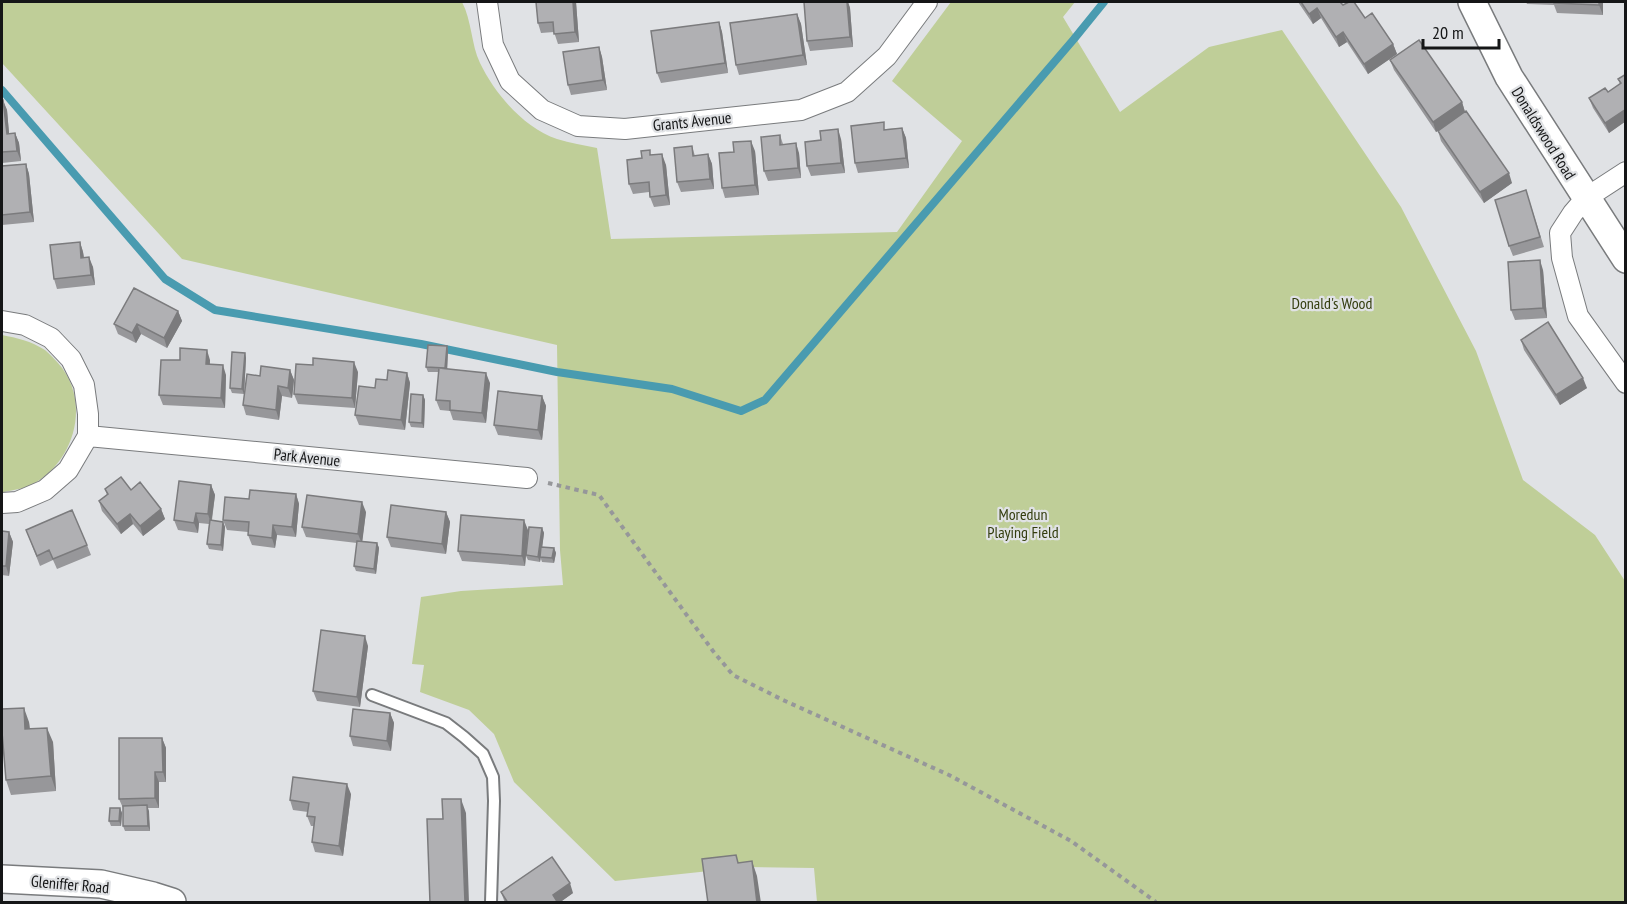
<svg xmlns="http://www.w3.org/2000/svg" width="1627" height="904" font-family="'PT Sans Narrow',sans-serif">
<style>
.green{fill:#bfce98}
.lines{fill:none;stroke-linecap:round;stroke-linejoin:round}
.stream{stroke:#499bb0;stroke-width:8}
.lane-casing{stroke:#797b7d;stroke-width:14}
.street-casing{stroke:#797b7d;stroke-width:22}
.secondary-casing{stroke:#797b7d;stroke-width:30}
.path{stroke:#96979a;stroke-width:4;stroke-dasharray:4.5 4.5;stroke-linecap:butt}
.lane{stroke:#fff;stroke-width:10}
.street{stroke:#fff;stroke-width:20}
.secondary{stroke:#fff;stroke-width:27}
.wall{fill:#97979a}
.shaded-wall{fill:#7b7b7d}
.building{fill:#b0b0b3;stroke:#7b7b7d;stroke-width:1.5}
.labels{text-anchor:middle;stroke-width:4.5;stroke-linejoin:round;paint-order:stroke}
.street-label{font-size:16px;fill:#151617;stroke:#e0e2e5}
.park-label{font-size:16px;fill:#333d0e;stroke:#e0e2e5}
</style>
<rect width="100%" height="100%" fill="#e0e2e5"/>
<!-- green -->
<path class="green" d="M2,2h460c10,19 9,42 18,61 15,31 44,65 77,76 13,4 27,6 40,9l14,91 286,-7 65,-91 -70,-60 59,-79h124l-12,15 57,95 89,-65 73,-17 119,177 75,144 47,129 72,55 30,46v321h-808l-3,-34 -67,-1 -132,14 -101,-99 -20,-48 -25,-24 -49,-18 4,-27 -12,-1 9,-67 40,-6 102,-6 -3,-35 -3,-205 -375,-86 -180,-196z
M2,335c15,3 29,6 43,15 5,4 9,9 13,13 34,38 17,100 -27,122 -8,4 -19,5 -27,7h-2z"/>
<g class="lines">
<!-- stream -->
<path class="stream" d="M2,90l163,189 50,31 206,34 136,28 115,17 69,22 24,-11 309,-361 30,-37"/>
<defs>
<path id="lane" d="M372,695l74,28 18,14 19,17 10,23 1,24 -3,101"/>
<path id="street" d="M487,2l6,43 17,36 32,29 36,16 47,3 176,-19 46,-18 40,-36 40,-54
M1626,172l-40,26 -13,15 -13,20 2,25 16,58 48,67
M2,321l23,4 26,13 20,21 13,26 4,29v22l-20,34 -23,20 -28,12 -15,1
M88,436l439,42"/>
<path id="secondary" d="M1472,2l37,75 117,182
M2,879l99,5 52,12 19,6"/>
</defs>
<!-- lane casing -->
<use href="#lane" class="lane-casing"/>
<!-- street casing -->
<use href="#street" class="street-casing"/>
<!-- secondary casing -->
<use href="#secondary" class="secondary-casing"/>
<!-- path -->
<path class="path" d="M548,483l51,12 114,156 20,24 50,25 166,75 122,66 85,61"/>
<!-- lane -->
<use href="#lane" class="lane"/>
<!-- street -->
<use href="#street" class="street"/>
<!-- secondary -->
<use href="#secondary" class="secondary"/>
</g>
<!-- wall -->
<path class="wall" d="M536,2h40l3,40 -21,2 -4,-12 -13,1 -3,-10z
M808,2h40l2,6 3,39 -43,4 -3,-10z
M1298,2h42l3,3 22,13 28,26 4,10 -29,20 -21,-32 -8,5 -18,-29 -8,6z
M1526,2h77v13l-46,-2 -3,-8 -27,-1z
M797,14l4,10 6,41 -68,10 -3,-10z
M719,22l3,10 6,41 -67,10 -4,-10z
M599,47l3,10 5,33 -36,5 -3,-10z
M1390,60l72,42 3,10 -29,20 -42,-62z
M1626,74v47l-17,12 -16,-25 -4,-10 19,-6 12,-8 -2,-5z
M2,100l5,10 2,24 6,-1 4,10 2,18 -19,2z
M902,128l4,10 3,30 -51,5 -3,-10 31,-34z
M1438,131l74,52 -28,20 -43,-62z
M780,135l3,9 16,9 2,25 -33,3 -4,-10z
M841,139l4,34 -34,3 -4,-10z
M692,146l3,10 13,-2 4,10 2,25 -33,3 -4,-10z
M755,151l4,44 -34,3 -3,-10 12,-36z
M652,155l14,10 4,40 -16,2 -4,-10 -1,-5 -16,2 -4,-10 13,-26z
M26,164l3,10 5,48 -32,3v-59z
M1526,190l18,57 -31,9 -4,-10z
M80,242l3,10 1,5 9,10 2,18 -38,4 -3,-10z
M1543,270l4,48 -32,2 -4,-10z
M178,311l4,10 -15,27 -26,-14 -5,9 -18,-9 -4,-10z
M1521,340l66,48 -27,17 -36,-55z
M447,346l1,5 -1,18 43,14 -4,40 -33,-3 -3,-9 -10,-1 -4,-10 3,-28h-11l-2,-5z
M245,353l1,5 -2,36 -12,-1 -2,-5z
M180,360h30v4l16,11 -1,33 -62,-3 -4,-10z
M290,370l4,10 -2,18 -10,-2 -3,24 -33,-5 -3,-10 17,-29z
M358,372l-3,36 -57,-4 -4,-10z
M407,373l3,10 -5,47 -46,-5 -4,-10 20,-27 12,-8z
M423,395l2,5 -1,28 -13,-1 -2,-5z
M542,396l4,10 -4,34 -44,-5 -4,-10z
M211,485l4,10 -3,25 11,2 2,5 -2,24 -14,-2 -2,-5 2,-20 -10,-1 -1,10 -20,-3 -4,-10z
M105,489l26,1 30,19 4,10 -22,17 -10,-12 -12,10 -19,-23 -3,-10 8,-6z
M296,494l3,10 -3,33 -19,-2 -2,13 -23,-3 -4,-10v-3l-21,-2 -4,-10 26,-21z
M366,512l-4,29 15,2 2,5 -3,26 -20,-3 -2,-5 3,-23 -51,-6 -4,-10z
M446,512l4,10 -4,32 -55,-7 -4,-10z
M542,528l2,5 -2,14 12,1 2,5 -2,10 -12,-1 -1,-3 -1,3 -12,-2 -2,-4 -1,10 -63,-5 -4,-10 70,-21 -1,19z
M26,530l61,15 4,10 -34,14 -4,-9 -13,6z
M2,531l7,1 4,10 -4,34 -7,-1z
M368,646l-8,61 -43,-6 -4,-10z
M2,709l27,13 1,7 23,13 3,49 -45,4 -5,-15 -3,-33h-1z
M390,713l4,10 -3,28 -38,-5 -3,-10z
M162,738l4,10v34h-7v26h-11l2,23h-25l-2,-5v-18l-4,-9z
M351,794l-8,62 -28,-4 -3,-10 2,-16h-3l-4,-10 1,-4 -15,-2 -3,-10z
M120,808l2,5 -1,13h-10l-2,-5z
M501,892l72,1 -14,10h-54z"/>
<!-- shaded-wall -->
<path class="shaded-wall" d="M573,2h3l3,40 -4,-10z
M847,2h1l2,6 3,39 -3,-10z
M1599,2h4v13l-4,-10z
M1317,8l4,10 -8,6 -4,-10z
M797,14l4,10 6,41 -4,-10z
M719,22l3,10 6,41 -3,-10z
M1343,32l4,10 -8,5 -3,-10z
M1393,44l4,10 -29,20 -4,-10z
M599,47l3,10 5,33 -4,-10z
M3,100l4,10 3,34 -3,-10z
M1462,102l3,10 -29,20 -3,-10z
M1626,109v12l-17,12 -4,-10z
M902,128l4,10 3,30 -3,-10z
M838,129l3,10 4,34 -4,-10z
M15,133l4,10 2,18 -4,-10z
M751,141l4,10 4,44 -4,-10z
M796,143l3,10 2,25 -3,-10z
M662,154l4,11 4,40 -4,-10z
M708,154l4,10 2,25 -4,-10z
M26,164l3,10 5,48 -4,-10z
M1509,173l3,10 -28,20 -4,-11z
M80,242l3,10 2,16 -4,-10z
M89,257l4,10 2,18 -4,-10z
M1540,260l3,10 4,48 -4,-10z
M178,311l4,10 -15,27 -3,-10z
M137,324l4,10 -5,9 -4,-10z
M447,346l1,5 -1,22 -2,-5z
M207,350l3,10 -1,14 -3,-10z
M245,353l1,5 -2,36 -2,-5z
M354,362l4,10 -3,36 -3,-10z
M223,365l3,10 -1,33 -4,-10z
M290,370l4,10 -2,18 -4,-10z
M407,373l3,10 -5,47 -4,-10z
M486,373l4,10 -4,40 -4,-10z
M1583,378l4,10 -27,17 -4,-10z
M278,386l4,10 -3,24 -3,-10z
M423,395l2,5 -1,28 -2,-5z
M542,396l4,10 -4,34 -4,-10z
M211,485l4,10 -4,29 -3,-10z
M296,494l3,10 -3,33 -4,-10z
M362,502l4,10 -4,32 -4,-10z
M161,509l4,10 -22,17 -3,-10z
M446,512l4,10 -4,32 -4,-10z
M196,513l3,10 -1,10 -4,-10z
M130,514l3,10 -12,10 -4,-10z
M524,520l4,10 -3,36 -3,-10z
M223,522l2,5 -2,24 -2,-6z
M273,525l4,10 -2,13 -3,-10z
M542,528l2,5 -3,24h-1v5l-2,-5z
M9,532l4,10 -4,34 -3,-10z
M377,543l2,5 -3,26 -2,-5z
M554,548l2,5 -2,10 -2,-5z
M365,636l3,10 -8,61 -3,-10z
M24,708l5,14 2,22 -6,-15z
M390,713l4,10 -3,28 -4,-10z
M47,728l6,14 3,49 -5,-15z
M162,738l4,10v34l-3,-10z
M155,772l4,10v26l-4,-10z
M347,784l4,10 -8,62 -4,-10z
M461,799l5,14 3,90h-4z
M147,805l2,6 1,20 -2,-5z
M120,808l2,5 -1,13 -2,-5z
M752,861l5,15 4,27h-4z
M570,883l3,10 -14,10h-4l-2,-8z"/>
<!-- building -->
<path class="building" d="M536,2h37l2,30 -21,2 -1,-12 -15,1z
M804,2h43l3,35 -43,4z
M1301,2h39l3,3 6,-3h5l11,16 7,-5 21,31 -29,20 -21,-32 -7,5 -19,-29 -8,6z
M1554,2h45v3l-45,-2z
M797,14l6,41 -67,10 -6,-42z
M719,22l6,41 -68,10 -6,-42z
M1419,40l43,62 -29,20 -43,-62z
M599,47l4,33 -35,5 -5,-33z
M1626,74v35l-21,14 -16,-25 16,-10 3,4 13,-9 -3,-4z
M2,100h1l4,34 8,-1 2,18 -15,1z
M1466,111l43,62 -29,19 -42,-61z
M884,122v8l18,-2 4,30 -51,5 -4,-37z
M838,129l3,34 -34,3 -2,-24 16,-2 -1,-9z
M780,135v10l16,-2 2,25 -34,3 -3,-34z
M751,141l4,44 -33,3 -3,-35 15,-1 -1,-10z
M692,146l1,10 15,-2 2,25 -33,3 -3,-34z
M650,150v5l12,-1 4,41 -16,2 -1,-15 -20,2 -2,-24 15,-2 -1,-7z
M26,164l4,48 -28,3v-49z
M1526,190l14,47 -31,9 -14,-46z
M80,242l1,16 8,-1 2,18 -37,4 -4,-34z
M1540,260l3,48 -32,2 -3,-48z
M134,288l44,23 -14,27 -27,-14 -5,9 -18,-9z
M1548,322l35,56 -27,17 -35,-55z
M428,345l19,1 -2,22 -19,-1z
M180,348l27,2 -1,14 17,1 -2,33 -62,-3 2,-35h19z
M232,352l13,1 -3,36 -12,-1z
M313,358l41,4 -2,36 -58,-4 2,-30 17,1z
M261,366l29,4 -2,18 -10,-2 -2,24 -33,-5 4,-31 13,2z
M439,368l47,5 -4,40 -32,-3v-9l-14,-1z
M388,370l19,3 -6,47 -46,-5 4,-29 16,2 1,-9 11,1z
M498,391l44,5 -4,34 -44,-5z
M411,394l12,1 -1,28 -13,-1z
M121,477l10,13 9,-8 21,27 -21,17 -10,-12 -13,10 -18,-23 9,-7 -3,-5z
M179,481l32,4 -3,29 -12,-1 -2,10 -20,-3z
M250,490l46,4 -4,33 -19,-2 -1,13 -24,-3 1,-13 -26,-2 2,-23 24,2z
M307,495l55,7 -4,32 -56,-7z
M391,505l55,7 -4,32 -55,-7z
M72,510l15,35 -34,14 -4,-9 -12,6 -11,-26z
M461,515l63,5 -2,36 -64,-5z
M210,520l13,2 -2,23 -14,-1z
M529,527l13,1 -4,29 -12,-2z
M2,531l7,1 -3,34h-4z
M357,541l20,2 -3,26 -20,-3z
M541,547l13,1 -2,10 -12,-1z
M321,630l44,6 -8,61 -44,-6z
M24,708l1,21 22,-1 4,48 -45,4 -4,-48v-23z
M353,709l37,4 -3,28 -37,-5z
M119,738h43l1,34h-8v26l-36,1z
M293,777l54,7 -8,62 -27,-4 3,-25 -8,-1 2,-13 -19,-3z
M442,799h19l4,104h-35l-3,-84h16z
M147,805l1,21h-25v-20z
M110,808h10l-1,13h-10z
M736,855l2,8 14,-2 5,42h-49l-6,-44z
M552,857l18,26 -17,12 5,8h-50l-7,-11z"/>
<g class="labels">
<!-- street labels -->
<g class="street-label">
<text transform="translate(692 121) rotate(-6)" y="6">Grants Avenue</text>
<text transform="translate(1544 133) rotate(58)" y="6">Donaldswood Road</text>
<text transform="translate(307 457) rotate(6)" y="6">Park Avenue</text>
<text transform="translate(70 884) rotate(5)" y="6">Gleniffer Road</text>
</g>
<!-- park labels -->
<g class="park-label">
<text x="1332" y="309">Donald's Wood</text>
<text x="1023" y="520">Moredun<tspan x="1023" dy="18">Playing Field</tspan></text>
</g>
</g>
<!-- border -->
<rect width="1627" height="904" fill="none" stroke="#151617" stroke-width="6"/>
<!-- scale -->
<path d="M1423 39v9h76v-9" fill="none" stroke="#151617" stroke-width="3"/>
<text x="1432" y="39" font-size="18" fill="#151617" stroke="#e0e2e5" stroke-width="4.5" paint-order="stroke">20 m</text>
</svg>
